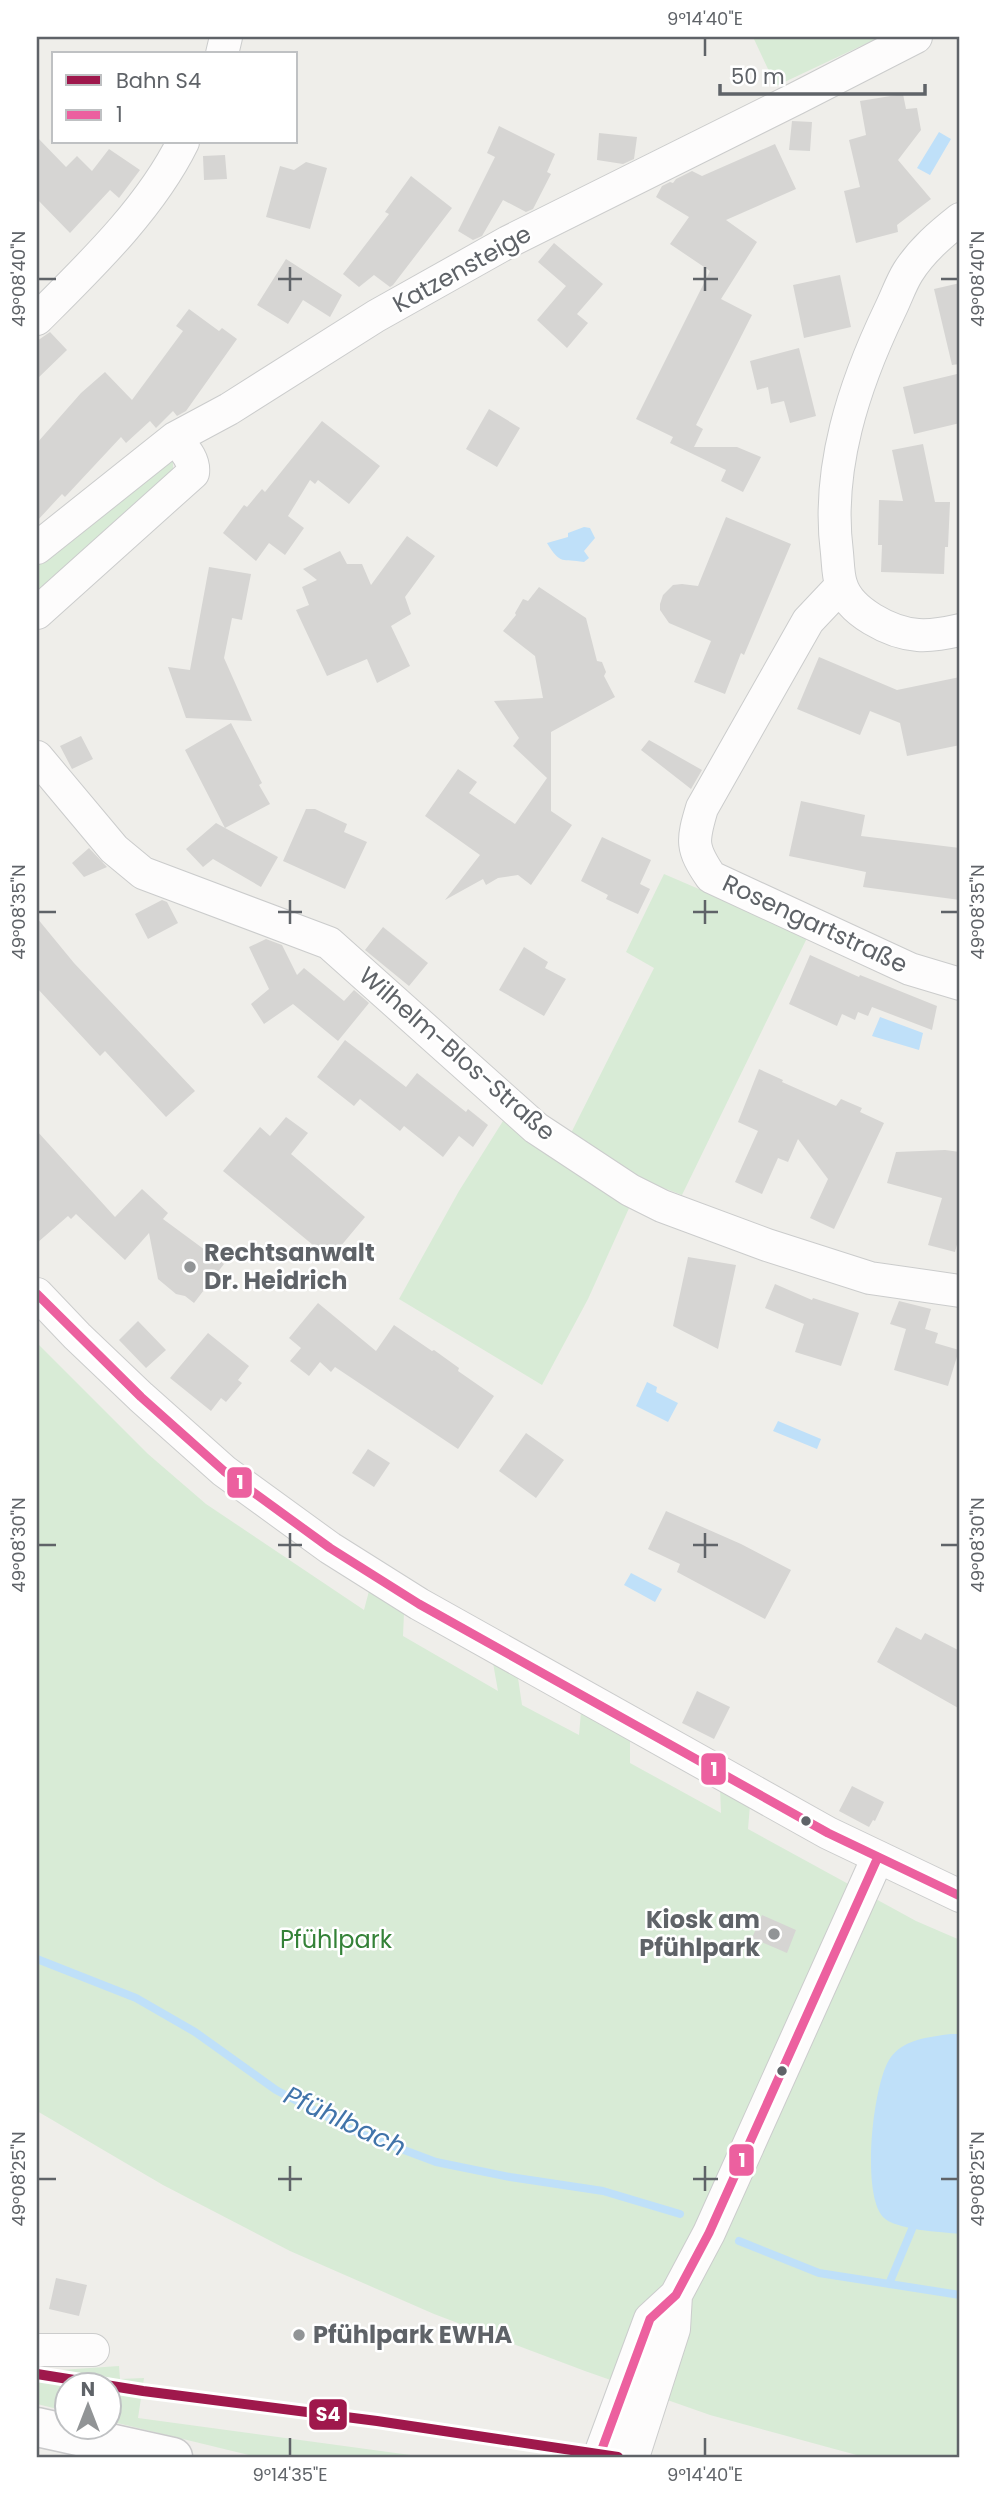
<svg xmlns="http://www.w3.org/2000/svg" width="997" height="2494" font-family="Poppins,sans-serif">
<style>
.green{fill:#d8ebd6}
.water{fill:#bfe0f9}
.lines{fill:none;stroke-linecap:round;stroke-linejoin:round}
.stream{stroke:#bfe0f9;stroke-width:8}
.building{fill:#d6d5d3}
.street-casing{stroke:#cbcccc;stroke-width:34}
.secondary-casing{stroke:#cacacb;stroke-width:41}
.street{stroke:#fdfcfc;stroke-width:32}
.secondary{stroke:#fdfcfc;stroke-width:38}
.bus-1-casing{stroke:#fff;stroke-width:14}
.bus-1{stroke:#ec609f;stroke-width:9}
.rail-1-casing{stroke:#fff;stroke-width:16}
.rail-1{stroke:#9f184c;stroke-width:10}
.ticks{fill:none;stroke:#5f6368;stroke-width:2.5}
.poi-dot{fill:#919496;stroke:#fff;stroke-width:2.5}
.bus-dot{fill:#5f6368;stroke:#fff;stroke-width:2.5}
.labels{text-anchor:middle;stroke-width:5;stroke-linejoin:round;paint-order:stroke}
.street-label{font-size:24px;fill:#5f6368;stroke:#fff}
.poi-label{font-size:24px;font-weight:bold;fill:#5f6368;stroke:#fff;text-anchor:start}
.park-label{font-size:24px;fill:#348238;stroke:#fff}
.water-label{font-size:26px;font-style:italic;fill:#4174aa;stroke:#fff}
.line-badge{stroke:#fff;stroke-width:2.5}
.badge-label{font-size:19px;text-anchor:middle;font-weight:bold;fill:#fff}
.neatline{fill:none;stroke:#5f6368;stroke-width:2.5}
.ticks-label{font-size:18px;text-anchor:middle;fill:#5f6368}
</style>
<rect width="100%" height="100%" fill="#efeeea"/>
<!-- green -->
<path class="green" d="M753,37h127l-104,49z
M165,457l8,3v14l-136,123v-40z
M664,874l144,62 -126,259 -61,-23 -54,-31 87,-173 -28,-16z
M503,1121l127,85 -42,93 -46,86 -143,-86 60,-108z
M37,1343l111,111 58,50 158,106 5,-19 35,22 -1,23 95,55 -5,-28 25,15 4,27 57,30 2,-23 49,28v23l91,50 -1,-25 30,17 -2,24 168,92 44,19v517h-96l-154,-42 -125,-44 -151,-57 -144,-63 -127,-66 -126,-74z
M119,2366l1,13 24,-1 -6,40 287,39h-168l-148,-36 -1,-35h-42v25l-29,-7v-24l8,1 1,-10z"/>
<!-- water -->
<path class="water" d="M939,132l12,7 -21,36 -13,-7z
M584,527l6,1 5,10 -11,13 5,7 -5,4c-22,-4 -23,4 -37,-19l21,-6v-4z
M880,1017l43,16 -4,17 -47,-14z
M647,1382l10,5 -1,5 22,11 -10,19 -32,-16z
M778,1421l43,18 -4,10 -44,-18z
M631,1573l31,16 -7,13 -31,-17z
M951,2034h9v200c-18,-2 -65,-4 -77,-17 -22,-24 -10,-131 6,-157 13,-21 40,-23 62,-26z"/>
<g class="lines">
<!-- stream -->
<path class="stream" d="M37,1959l99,39 59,34 81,58 80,42 80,30 74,15 93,14 77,23
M739,2241l80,32 141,22
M889,2284l23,-55"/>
</g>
<!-- building -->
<path class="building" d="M903,94l3,15 11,-1 4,22 -23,30 33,39 -34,26 1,7 -42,11 -12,-52 16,-4 -11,-47 17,-5 -6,-34z
M792,121l20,1 -2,29 -21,-1z
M499,126l56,28 -8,18 4,2 -18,35 -7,3 -23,-12 -21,36 -9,4 -15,-9 37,-74 -8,-4z
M599,133l38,4 -3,22 -11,5 -26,-4z
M37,137l29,30 11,-11 15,15 17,-22 31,21 -21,28 -9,-8 -40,43 -33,-34z
M775,144l21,45 -70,31 31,22 -36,57 31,16 -56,110 7,4 -9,18h43l24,10 -18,35 -22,-11 5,-11 -56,-27 3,-6 -37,-18 74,-148 -40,-27 19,-27 -33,-20 6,-11 8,-4 3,1 3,-4 16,-8 10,5z
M225,155l2,24 -23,1 -1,-24z
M306,162l21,6 -17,61 -44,-12 14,-51 14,4z
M411,176l41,32 -59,77 -3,2 -16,-12 -15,12 -16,-13 46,-60 -4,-2z
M554,243l49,41 -26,30 11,9 -21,25 -30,-28 29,-34 -28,-24z
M286,259l56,36 -12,22 -27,-17 -15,24 -31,-19z
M840,275l11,52 -47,11 -11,-53z
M960,283v81l-8,1 -18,-76z
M189,309l30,22 3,-3 15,11 -51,72 -9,5 -4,-5 -17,17 -6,-7 -24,22 -5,-6 -56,60 -3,-3 -25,27v-78l44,-50 24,-21 27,28 51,-69 -7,-5z
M50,332l17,18 -30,29v-38z
M799,348l17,68 -26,7 -6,-22 -13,3 -3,-17 -11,3 -7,-29z
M957,374l3,16v33l-46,11 -11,-47z
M489,409l31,19 -23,39 -31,-18z
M322,421l58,45 -31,38 -31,-24 -3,4 -5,-4 -22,36 16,12 -19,27 -16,-12 -13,18 -33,-28 21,-28 3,2 15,-18 3,3z
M923,444l12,58h15l-2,45h-3l-1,27 -63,-2 1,-27h-4l1,-45 24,1 -11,-51z
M726,517l65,27 -47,111 -3,-2 -16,41 -31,-12 17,-41 -42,-18 -9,-13v-6l3,-9 10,-10 9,-1 16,2z
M407,536l28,20 -30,41 6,17 -20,12 19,40 -33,17 -10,-24 -40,17 -31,-66 13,-5 -7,-18 15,-7 -14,-11 37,-18 7,13h15l9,21z
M209,567l42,7 -9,46 -10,-2 -8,40 28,63 -66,-3 -18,-51 22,3z
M539,587l47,31 11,43 5,1 4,10 -2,4 11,21 -64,35v79l21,14 -41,60 -13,-10 -20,3 -12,7 -3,-6 -38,21 35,-45 -55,-39 33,-47 19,13 -8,11 46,31 32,-46 -34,-32 6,-8 -25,-37 49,-3 -8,-42 -32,-25 13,-16 -1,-2 8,-14 5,2z
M819,657l78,33 63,-13v68l-53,11 -7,-33 -30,-12 -10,24 -63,-26z
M231,723l31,60 -3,2 11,19 -45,24 -40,-78z
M81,736l12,23 -21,10 -12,-23z
M649,740l53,30 -11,19 -50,-39z
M801,801l64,14 -4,21 99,12v52l-97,-13 3,-15 -77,-16z
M306,809h9l32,15 -3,8 23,10 -22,47 -62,-28z
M216,823l62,34 -17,30 -48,-28 -10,8 -17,-18z
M602,837l49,23 -11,24 10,5 -12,25 -32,-15 2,-4 -27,-14z
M89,848l18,19 -23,10 -12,-14z
M162,900l5,2 11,21 -30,16 -13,-25z
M37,918l37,45 121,128 -29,26 -61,-66 -5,5 -63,-68z
M383,927l45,36 -19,23 -44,-36z
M266,939l16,6 15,30 7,-7 40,33 10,-11 15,13 -31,38 -45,-37 -29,20 -13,-20 18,-15 -20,-42z
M524,947l24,15 -3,6 21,11 -22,37 -45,-26z
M810,955l49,22 1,-2 77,31 -5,24 -60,-23 -4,9 -10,-4 -3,8 -13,-6 -5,12 -48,-22z
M345,1040l61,47 11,-14 49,39 2,-3 20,16 -15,22 -14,-11 -16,21 -39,-31 -4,5 -40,-32 -6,7 -37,-29z
M759,1069l24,11 -1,2 54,24 5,-7 21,9 -2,4 24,11 -50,106 -24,-11 18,-39 -30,-40 -10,23 -10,-4 -16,36 -27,-12 23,-51 -20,-9z
M286,1117l22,16 -17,21 74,63 -35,42 -107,-88 37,-44 10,9z
M37,1131l78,86 27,-28 26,24 -5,6 61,45 -30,39 -9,-7 -9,-2 -18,-15 -9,-46 -24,27 -49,-46 -5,5 -3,-3 -31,27z
M945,1150l15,2v81l-5,19 -27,-7 14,-47 -55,-15 9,-31z
M688,1257l48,8 -18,84 -45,-23z
M775,1284l37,16 1,-2 46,15 -18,53 -46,-14 9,-28 -39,-16z
M899,1301l32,8 -6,20 13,4 -3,10 24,7 -11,36 -54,-16 12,-41 -16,-5z
M318,1303l58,48 18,-26 38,26 2,-1 25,18 -1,3 36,25 -36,53 -123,-82 -4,5 -11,-10 -11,14 -19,-15 11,-13 -12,-10z
M138,1321l28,29 -20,18 -27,-28z
M208,1333l41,33 -11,14 4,3 -16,19 -5,-4 -10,13 -41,-33z
M526,1433l38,27 -28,38 -37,-27z
M368,1449l22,14 -16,24 -22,-14z
M666,1511l75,33 50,26 -26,49 -88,-47 3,-8 -32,-15z
M896,1627l25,13 4,-7 35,18v58l-83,-47z
M697,1691l33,16 -16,32 -32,-16z
M852,1786l32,16 -9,19 -2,-1 -4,7 -30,-16z
M762,1915l34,15 -9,23 -35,-15z
M56,2278l31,7 -8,31 -30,-7z"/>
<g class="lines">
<defs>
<path id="street" d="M222,54l4,-17
M960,219c-19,15 -38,31 -52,53 -7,11 -12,26 -18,38 -36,75 -64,159 -53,243 1,10 1,22 4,31 8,28 50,49 77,51 14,1 29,-2 42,-5
M37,319c52,-52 113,-110 146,-177
M37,548l138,-110 54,-29 147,-93 132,-74 289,-144 119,-61
M841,586l-33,35 -106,187c-10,33 -11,40 9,69l199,92 50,15
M37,613l156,-140c2,-14 -10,-25 -18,-35
M37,757l77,92 29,24 186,70 207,185 94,62 32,16 105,39 103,33 90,13
M37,1294l40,42 64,61 83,74 106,77 89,56 409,229 132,63
M37,2350h56
M599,2457l51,-138 26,-24 33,-62 169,-376
M633,2457l41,-128 2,-34"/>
<path id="secondary" d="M37,2427l136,30"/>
</defs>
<!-- street casing -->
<use href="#street" class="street-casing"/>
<!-- secondary casing -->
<use href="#secondary" class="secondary-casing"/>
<!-- street -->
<use href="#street" class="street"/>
<!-- secondary -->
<use href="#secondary" class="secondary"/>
<defs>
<path id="bus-1" d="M37,1294l104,103 83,74 106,77 89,56 409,229 132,63
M599,2457l51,-138 26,-24 33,-62 169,-376"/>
</defs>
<!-- bus-1 casing -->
<use href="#bus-1" class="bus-1-casing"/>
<!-- bus-1 -->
<use href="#bus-1" class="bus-1"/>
<defs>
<path id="rail-1" d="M37,2374l106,17 234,30 241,36"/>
</defs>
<!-- rail-1 casing -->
<use href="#rail-1" class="rail-1-casing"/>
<!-- rail-1 -->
<use href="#rail-1" class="rail-1"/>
</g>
<!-- ticks -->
<path class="ticks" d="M705,38v18M290,267v24M705,267v24M38,279h18M278,279h24M693,279h25M941,279h17M290,900v24M705,900v24M38,912h18M278,912h24M693,912h25M941,912h17M290,1533v25M705,1533v25M38,1545h18M278,1545h24M693,1545h25M941,1545h17M290,2166v25M705,2166v25M38,2179h18M278,2179h24M693,2179h25M941,2179h17M290,2438v18M705,2438v18"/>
<!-- markers -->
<g class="poi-dot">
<circle cx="190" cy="1267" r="7"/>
<circle cx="774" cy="1934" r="7"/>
<circle cx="299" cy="2335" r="7"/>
</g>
<g class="bus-dot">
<circle cx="806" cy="1821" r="6"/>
<circle cx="782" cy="2071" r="6"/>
</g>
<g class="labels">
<!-- street labels -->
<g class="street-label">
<text transform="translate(462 269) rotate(-29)" y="8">Katzensteige</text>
<text transform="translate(815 924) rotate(25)" y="8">Rosengartstraße</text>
<text transform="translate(457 1054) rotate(41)" y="8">Wilhelm-Blos-Straße</text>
</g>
<!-- poi labels -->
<g class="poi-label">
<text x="204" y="1261">Rechtsanwalt<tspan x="204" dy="28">Dr. Heidrich</tspan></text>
<text x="760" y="1928" text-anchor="end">Kiosk am<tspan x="760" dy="28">Pfühlpark</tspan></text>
<text x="313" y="2343">Pfühlpark EWHA</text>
</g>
<!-- park labels -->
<g class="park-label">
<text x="336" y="1948">Pfühlpark</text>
</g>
<!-- water labels -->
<g class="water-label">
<text transform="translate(345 2121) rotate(25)" y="9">Pfühlbach</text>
</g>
</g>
<g class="line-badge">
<rect x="226" y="1466" width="27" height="33" rx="7" fill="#ec609f"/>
<rect x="700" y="1752" width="27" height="34" rx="7" fill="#ec609f"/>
<rect x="728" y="2143" width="27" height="34" rx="7" fill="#ec609f"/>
<rect x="308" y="2398" width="40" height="33" rx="7" fill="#9f184c"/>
</g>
<g class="badge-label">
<text x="240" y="1489">1</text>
<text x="714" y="1776">1</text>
<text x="742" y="2167">1</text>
<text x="328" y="2421">S4</text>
</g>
<!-- border -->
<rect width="997" height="2494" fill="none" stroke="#ffffff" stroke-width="77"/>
<!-- legend -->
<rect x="52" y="52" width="245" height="91" fill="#ffffff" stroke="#bfc1c3" stroke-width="2"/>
<rect x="66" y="75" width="35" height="10" fill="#9f184c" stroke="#bfc1c3" stroke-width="2"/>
<text x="116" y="88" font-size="21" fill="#5f6368">Bahn S4</text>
<rect x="66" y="110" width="35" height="10" fill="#ec609f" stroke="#bfc1c3" stroke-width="2"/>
<text x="116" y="122" font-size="21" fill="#5f6368">1</text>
<!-- north arrow -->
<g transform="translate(88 2406)"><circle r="33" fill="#ffffff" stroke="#bfc1c3" stroke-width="2"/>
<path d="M0-5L12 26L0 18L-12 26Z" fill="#919496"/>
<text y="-10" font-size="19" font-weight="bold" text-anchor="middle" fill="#5f6368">N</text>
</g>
<!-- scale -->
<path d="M720 84v10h205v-10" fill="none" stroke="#5f6368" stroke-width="3.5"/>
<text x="731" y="84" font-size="21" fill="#5f6368" stroke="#ffffff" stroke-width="5" paint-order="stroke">50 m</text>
<rect x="38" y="38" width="920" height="2418" class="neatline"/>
<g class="ticks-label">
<text x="705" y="25">9°14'40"E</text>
<text transform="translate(19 279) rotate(-90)" y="6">49°08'40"N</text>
<text transform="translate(978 279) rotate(-90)" y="6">49°08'40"N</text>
<text transform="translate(19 912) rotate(-90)" y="6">49°08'35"N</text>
<text transform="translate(978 912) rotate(-90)" y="6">49°08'35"N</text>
<text transform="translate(19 1545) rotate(-90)" y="6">49°08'30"N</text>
<text transform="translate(978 1545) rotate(-90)" y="6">49°08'30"N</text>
<text transform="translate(19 2179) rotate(-90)" y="6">49°08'25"N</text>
<text transform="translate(978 2179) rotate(-90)" y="6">49°08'25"N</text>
<text x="290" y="2481">9°14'35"E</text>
<text x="705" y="2481">9°14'40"E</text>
</g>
</svg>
